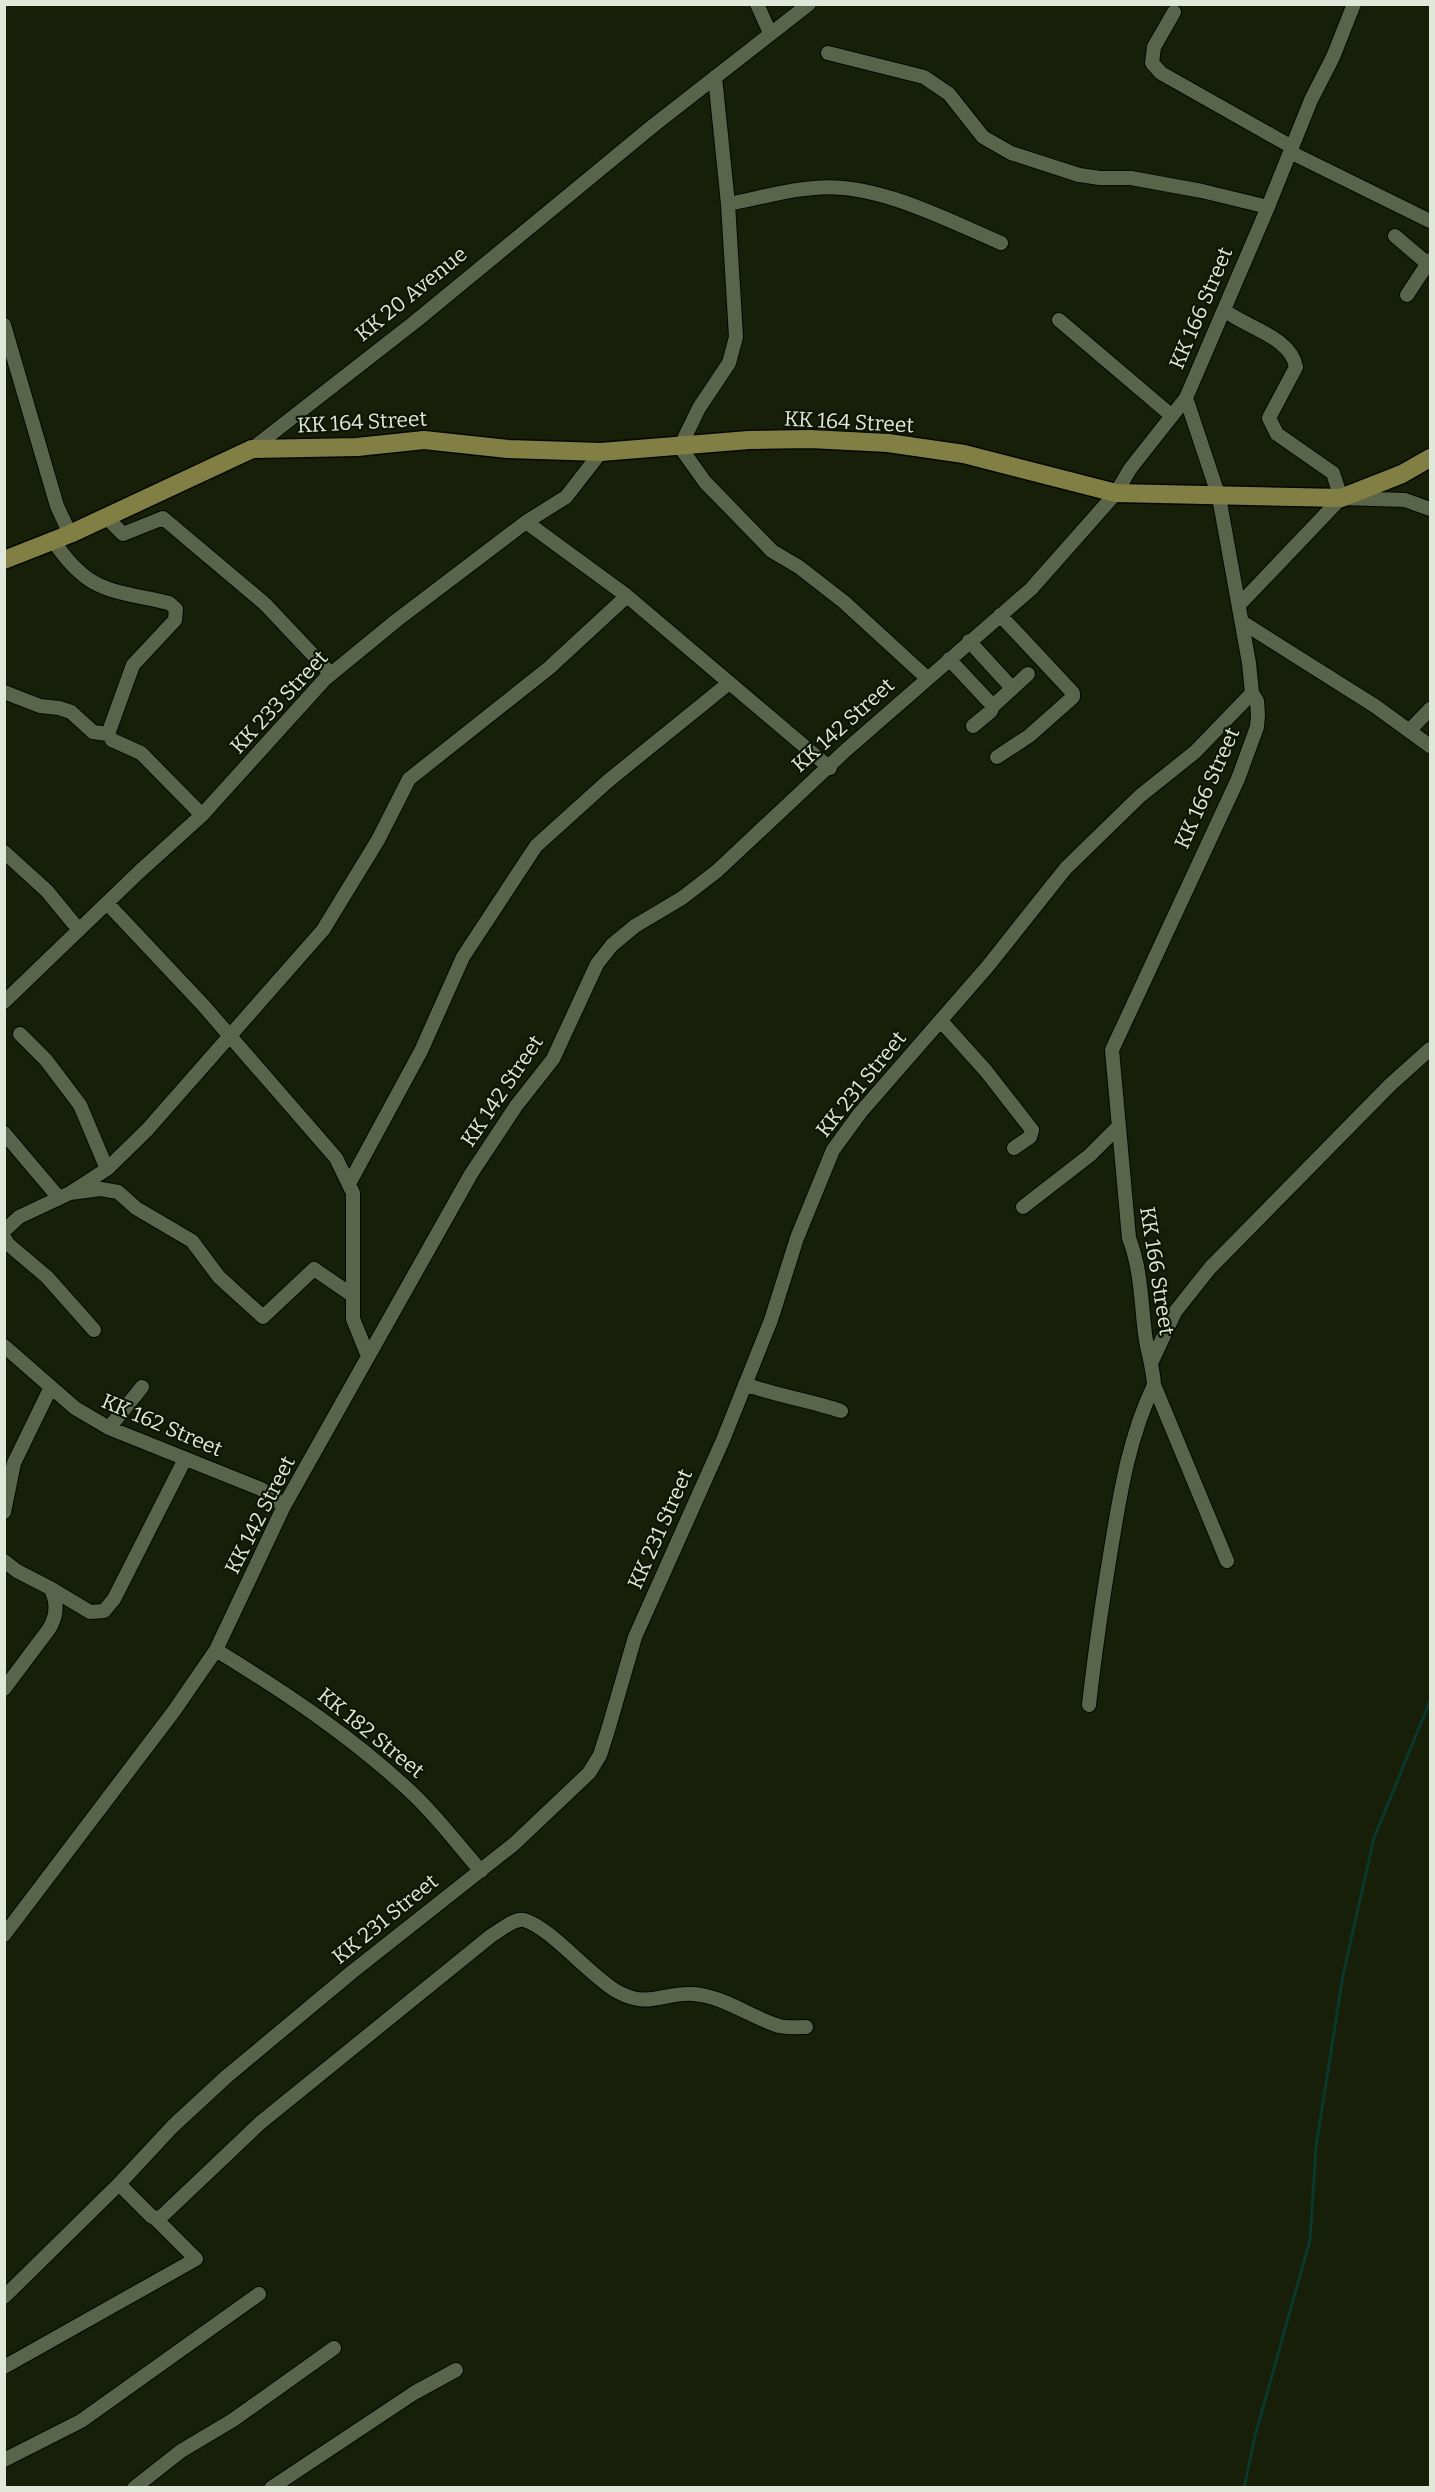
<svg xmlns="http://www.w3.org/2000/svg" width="1435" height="2492" font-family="Bitter,serif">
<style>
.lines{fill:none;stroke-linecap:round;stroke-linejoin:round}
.stream{stroke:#09382d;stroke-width:3}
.minor-casing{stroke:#040800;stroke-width:16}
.major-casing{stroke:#040800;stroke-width:21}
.minor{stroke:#5a644b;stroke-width:14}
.major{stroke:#827f44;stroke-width:18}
.labels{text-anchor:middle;stroke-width:4.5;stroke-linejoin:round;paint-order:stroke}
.street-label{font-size:21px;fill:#e1e7d9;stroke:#0e1503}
</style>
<rect width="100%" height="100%" fill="#171f09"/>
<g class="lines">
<!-- stream -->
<path class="stream" d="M1244,2488l11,-52 55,-196 6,-93 27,-172 31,-137 56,-137"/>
<defs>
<path id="minor" d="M757,4l13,29
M1174,12l-20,35 -2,16 9,10 131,74
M828,53l96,24 25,17 34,43 28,16 68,22 21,3h31l71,13 66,16
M715,77l13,127 8,133 -7,26 -30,45 -19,39 25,35 67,69 27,16 45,35 83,76
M1290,152l140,69
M728,204c28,-5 57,-14 86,-16 60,-7 133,32 187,55
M1395,236l33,28
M1407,295l23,-35
M1224,310c23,18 67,27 72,57l-27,51 8,16 56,39 8,25
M1059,320l113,96
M4,325l53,181 13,28
M252,449l164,-128 238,-196 155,-121
M106,517l17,17 40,-16 102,86 66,70
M526,522l101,74 203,172
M52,539c37,55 57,50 117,64l7,6 -1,11 -42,45 -25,69 4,6 29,13 61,62
M1239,605l102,-107 64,2 25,9
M1242,622l133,84 55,40
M969,641l43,47
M949,659l44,47 -2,5 -18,15
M4,692l36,14 19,2 12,4 22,20 15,2
M993,706l35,-32
M1409,731l21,-22
M997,757l32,-21 44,-39v-4l-73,-78
M4,852l43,39 32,39
M107,903l96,102 133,153 17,35v126l15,37
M4,1002l135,-130 63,-57 123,-136 72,-59 129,-98 40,-25 35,-45
M941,1021l45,50 46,59 -2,7 -16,11
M20,1034l26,26 34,45 27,64
M4,1133l55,65
M350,1182l71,-131 42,-94 73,-111 72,-65 121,-98
M70,1193l37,-24 40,-39 176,-200 55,-90 31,-61 140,-111 78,-72
M1023,1207l67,-52 28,-28
M4,1231l15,-14 51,-24 31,-4 17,3 18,16 56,33 27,36 44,40 51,-48 38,26
M4,1237l4,7 39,33 47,53
M4,1346l71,62 34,20 152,61 23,17
M1152,1361l23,-49 35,-44 180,-183 40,-36
M745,1384c31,12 65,16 96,27
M109,1428l33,-41
M4,1512l10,-49 37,-76
M4,1561l13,10 33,17c8,14 7,28 -1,41l-45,60
M1227,1561l-73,-176c-1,-19 -7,-34 -9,-51 -4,-33 -4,-65 -16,-96l-17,-188 126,-271 19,-52 1,-12 -1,-14 -5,-8 -3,-30 -30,-166 -33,-99 82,-191 43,-107 22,-43 21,-53
M50,1588l40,24 14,-1 10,-12 71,-140
M216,1650c70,43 138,88 198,145 24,23 45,51 67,76
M1089,1705c6,-54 14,-108 23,-162 9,-55 18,-108 42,-158
M4,1935l170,-224 42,-61 68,-144 187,-332 45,-68 37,-47 44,-95 15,-19 23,-19 47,-28 35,-27 129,-121 185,-161 85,-96 14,-24 56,-71
M119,2184l33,33 8,1 100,-95 232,-188c9,-5 22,-17 32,-15 26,7 67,57 94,72 32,17 45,0 75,2 31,2 57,23 86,32 8,2 18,1 27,1
M4,2297l115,-113 54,-58 53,-49 126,-105 162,-128 75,-71 11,-18 8,-25 27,-93 88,-197 48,-120 26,-82 36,-88 27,-37 128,-147 78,-98 74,-72 55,-44 57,-59
M4,2367l192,-108 -40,-40
M4,2460l77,-39 178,-127
M134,2488l47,-37 52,-31 101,-72
M271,2488l143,-95 42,-23"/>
<path id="major" d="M4,560l66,-26 182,-85 105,-2 67,-7 84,9 93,3 148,-12 61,-1 78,4 76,11 152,39 225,5 61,-24 28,-16"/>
</defs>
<!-- minor casing -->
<use href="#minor" class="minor-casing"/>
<!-- major casing -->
<use href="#major" class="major-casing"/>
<!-- minor -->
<use href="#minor" class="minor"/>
<!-- major -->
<use href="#major" class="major"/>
</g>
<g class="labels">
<!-- street labels -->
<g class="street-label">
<text transform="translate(411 294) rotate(-39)" y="7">KK 20 Avenue</text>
<text transform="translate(1201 308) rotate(-67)" y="7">KK 166 Street</text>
<text transform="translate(362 422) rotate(-3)" y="7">KK 164 Street</text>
<text transform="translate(849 422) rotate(3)" y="7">KK 164 Street</text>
<text transform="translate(279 702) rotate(-47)" y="7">KK 233 Street</text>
<text transform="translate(843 725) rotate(-42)" y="7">KK 142 Street</text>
<text transform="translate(1207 788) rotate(-66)" y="7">KK 166 Street</text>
<text transform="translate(861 1084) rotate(-51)" y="7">KK 231 Street</text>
<text transform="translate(502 1091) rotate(-56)" y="7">KK 142 Street</text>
<text transform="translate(1157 1271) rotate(81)" y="7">KK 166 Street</text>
<text transform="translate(162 1425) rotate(23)" y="7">KK 162 Street</text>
<text transform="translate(260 1515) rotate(-63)" y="7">KK 142 Street</text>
<text transform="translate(660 1529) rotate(-66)" y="7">KK 231 Street</text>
<text transform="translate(371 1733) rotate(39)" y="7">KK 182 Street</text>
<text transform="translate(385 1919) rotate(-39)" y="7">KK 231 Street</text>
</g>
</g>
<!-- border -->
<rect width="1435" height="2492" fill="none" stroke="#e1e7d9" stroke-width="12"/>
</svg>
